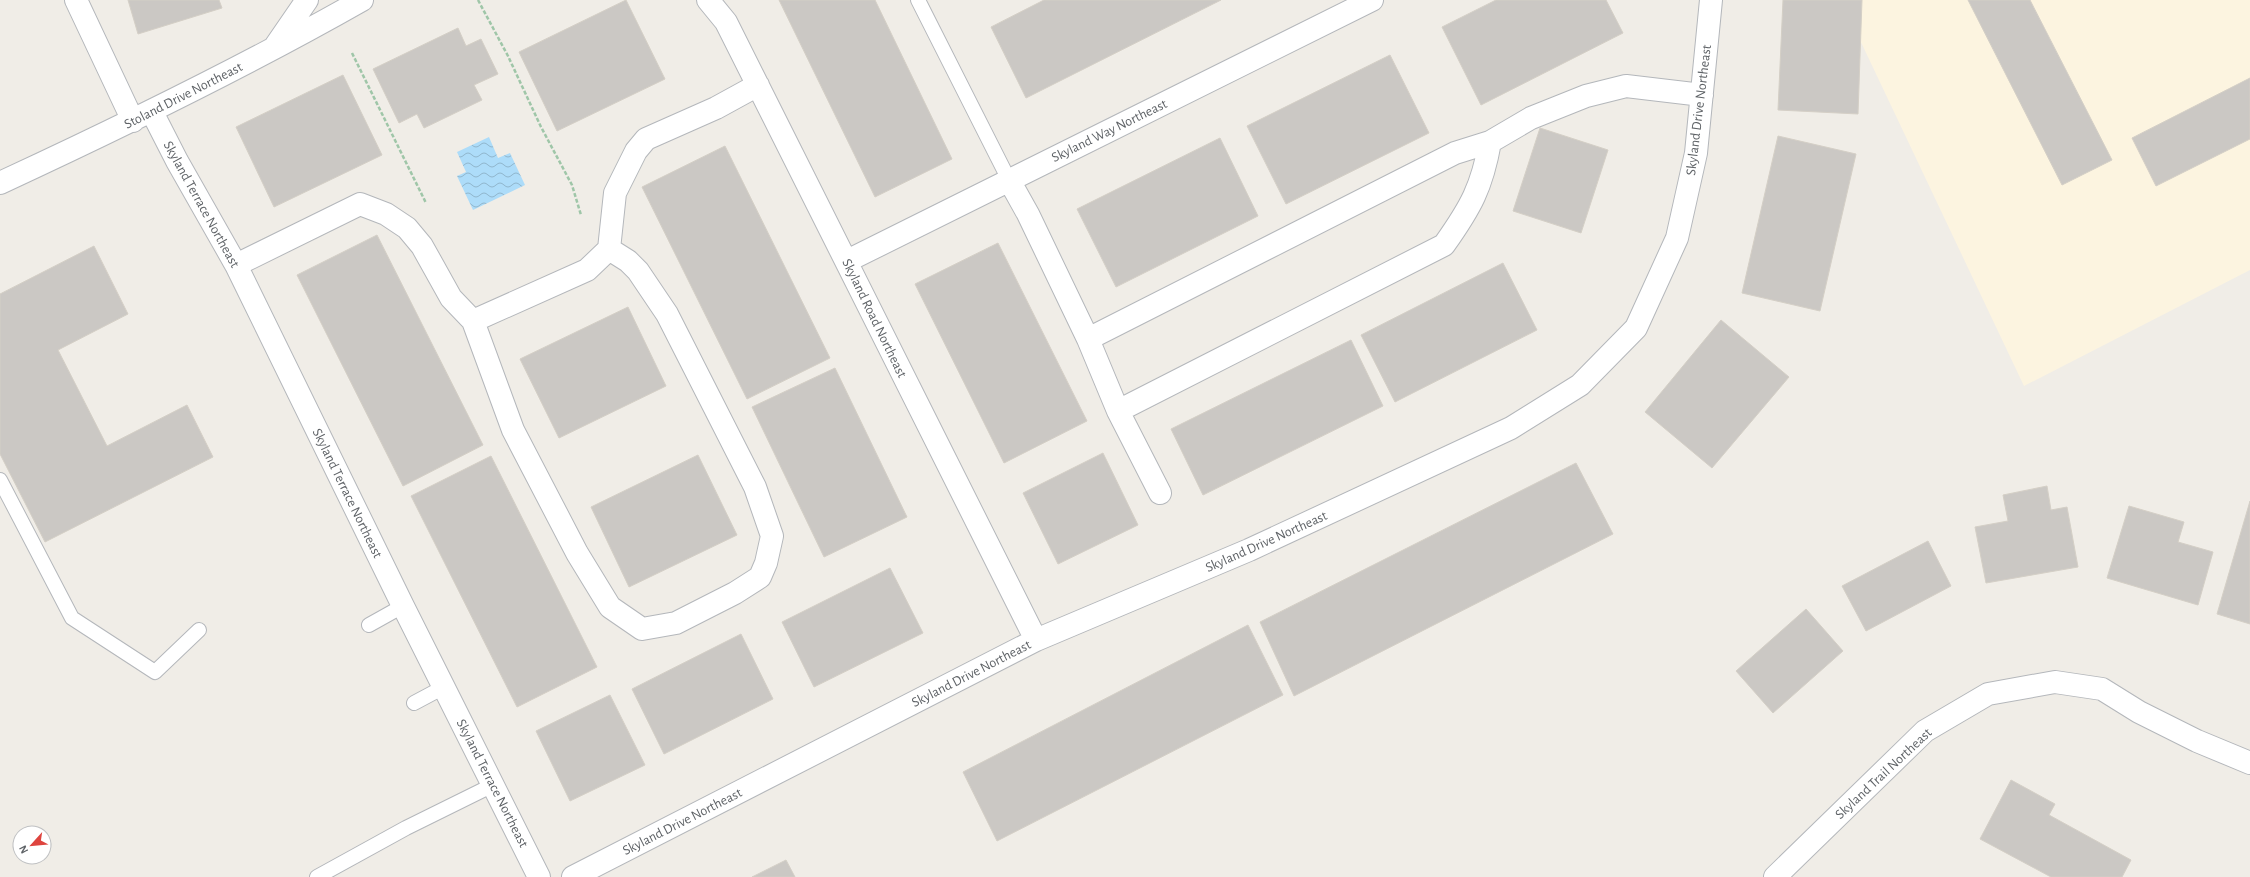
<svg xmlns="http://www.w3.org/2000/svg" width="2250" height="877" font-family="'Alegreya Sans',sans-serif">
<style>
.commercial{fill:#fcf4e0}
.water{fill:url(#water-waves)}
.building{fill:#cbc8c4;stroke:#d4cfc6}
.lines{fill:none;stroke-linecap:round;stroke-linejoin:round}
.service-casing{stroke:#b4b7bb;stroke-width:16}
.minor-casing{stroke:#b4b7bb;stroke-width:24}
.path{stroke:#9fc6a8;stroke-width:2.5;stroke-dasharray:4 2;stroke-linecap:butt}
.service{stroke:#fff;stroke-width:14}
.minor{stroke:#fff;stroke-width:22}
.labels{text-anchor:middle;stroke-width:4;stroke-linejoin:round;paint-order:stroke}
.street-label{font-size:14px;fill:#5e6266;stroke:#fff}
</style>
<defs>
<pattern id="water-waves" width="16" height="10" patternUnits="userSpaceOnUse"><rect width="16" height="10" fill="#addcf9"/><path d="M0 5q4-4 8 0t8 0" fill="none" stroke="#90b6cd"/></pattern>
</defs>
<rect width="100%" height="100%" fill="#f0ede7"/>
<!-- commercial -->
<path class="commercial" d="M1841,0h409v270l-226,116z"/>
<!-- water -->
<path class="water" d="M489,137l9,21 12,-5 15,32 -52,25 -16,-34 9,-4 -9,-20z"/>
<!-- building -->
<path class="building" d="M128,0h91l3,8 -84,26z
M626,0l39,79 -108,52 -38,-79z
M779,0h96l77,159 -77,38z
M1044,0h177l-195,98 -35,-71z
M1496,0h110l17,33 -142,72 -39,-78z
M1783,0h79l-4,114 -80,-4z
M1968,0h62l82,160 -50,25z
M458,28l8,18 15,-7 17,35 -24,11 8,15 -58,28 -7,-14 -18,9 -26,-54z
M1390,55l39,78 -143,71 -39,-78z
M343,75l39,80 -108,52 -38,-80z
M2250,78v61l-94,47 -24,-48z
M1540,128l68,22 -27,83 -68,-22z
M1778,136l78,18 -36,157 -78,-18z
M1220,138l38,78 -142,71 -39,-78z
M725,146l105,212 -83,41 -105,-212z
M377,235l106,210 -80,41 -106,-211z
M998,243l89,178 -83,42 -89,-179z
M94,246l34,68 -70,36 49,96 80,-41 26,52 -168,85 -45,-88v-160z
M1503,263l34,67 -142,72 -34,-67z
M628,307l38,79 -107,52 -39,-79z
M1721,320l68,57 -77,91 -67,-56z
M1351,340l32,66 -180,89 -32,-66z
M835,368l72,149 -83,40 -72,-150z
M1103,453l35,72 -80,39 -35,-71z
M698,455l39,80 -108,52 -38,-80z
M491,456l106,211 -80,40 -106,-211z
M1576,463l37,71 -319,162 -34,-74z
M2047,486l4,24 16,-3 11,60 -92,16 -11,-56 33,-6 -5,-26z
M2250,501v123l-33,-10z
M2129,506l55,16 -6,20 35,10 -15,53 -91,-27z
M1928,541l23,45 -85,45 -24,-45z
M890,568l33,65 -109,54 -32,-65z
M1806,609l37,42 -70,62 -37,-42z
M1248,625l35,70 -286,146 -34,-69z
M741,634l32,65 -109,55 -32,-65z
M610,695l35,70 -75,36 -34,-70z
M2011,780l44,24 -6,11 82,45 -9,17h-71l-71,-38z
M786,860l9,17h-43z"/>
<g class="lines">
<defs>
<path id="service" d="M918,0l91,180
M0,480l72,138 83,54 44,-42
M369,625l34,-19
M414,703l30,-16
M317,877l89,-49 87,-43"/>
<path id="minor" d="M76,0l57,121
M708,0l18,22 310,618
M274,48l33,-48
M152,112l25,49 59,104 167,341 136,271
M1009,180l19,34 60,125 30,72 42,82
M0,183c123,-57 244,-116 362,-183
M847,261l525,-261
M236,265l124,-61 26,10 21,14 15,18 29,52 22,23 114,-51 22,-21 6,-56 21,-42 10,-12 70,-31 42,-23
M473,321l40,109 64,123 33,54 32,22 34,-6 59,-30 25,-16 6,-14 6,-27 -17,-49 -88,-173 -29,-43 -10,-10 -19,-12
M1088,339l367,-186 35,-11 41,-24 55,-22 40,-10 76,9
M1118,411l326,-166c27,-38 38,-58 46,-103
M573,877l463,-237 213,-90 262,-122 69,-43 56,-57 41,-90 19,-85 15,-153
M1775,877l150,-146 63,-37 67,-12 47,7 37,23 58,29 53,22"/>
</defs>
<!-- service casing -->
<use href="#service" class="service-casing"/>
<!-- minor casing -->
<use href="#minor" class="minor-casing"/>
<!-- path -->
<path class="path" d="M478,0l30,56 33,71 31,58 9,30
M352,53l74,150"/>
<!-- service -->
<use href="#service" class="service"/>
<!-- minor -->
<use href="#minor" class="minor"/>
</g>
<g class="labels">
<!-- street labels -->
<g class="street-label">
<text transform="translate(183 95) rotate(-27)" y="5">Stoland Drive Northeast</text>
<text transform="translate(1698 110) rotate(-83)" y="5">Skyland Drive Northeast</text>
<text transform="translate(1109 130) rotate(-26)" y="5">Skyland Way Northeast</text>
<text transform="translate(202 204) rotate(61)" y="5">Skyland Terrace Northeast</text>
<text transform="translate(875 318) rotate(64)" y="5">Skyland Road Northeast</text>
<text transform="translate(348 493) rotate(64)" y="5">Skyland Terrace Northeast</text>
<text transform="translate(1266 541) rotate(-24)" y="5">Skyland Drive Northeast</text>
<text transform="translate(971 673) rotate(-27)" y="5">Skyland Drive Northeast</text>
<text transform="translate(1883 773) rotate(-43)" y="5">Skyland Trail Northeast</text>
<text transform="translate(493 783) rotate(63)" y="5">Skyland Terrace Northeast</text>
<text transform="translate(682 821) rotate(-27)" y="5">Skyland Drive Northeast</text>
</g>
</g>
<!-- north arrow -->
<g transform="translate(32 845) rotate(243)"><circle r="19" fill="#ffffff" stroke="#bfc0c2"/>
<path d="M0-3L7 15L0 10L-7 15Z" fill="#de443e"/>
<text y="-6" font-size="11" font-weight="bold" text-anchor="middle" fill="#5e6266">N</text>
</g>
</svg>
